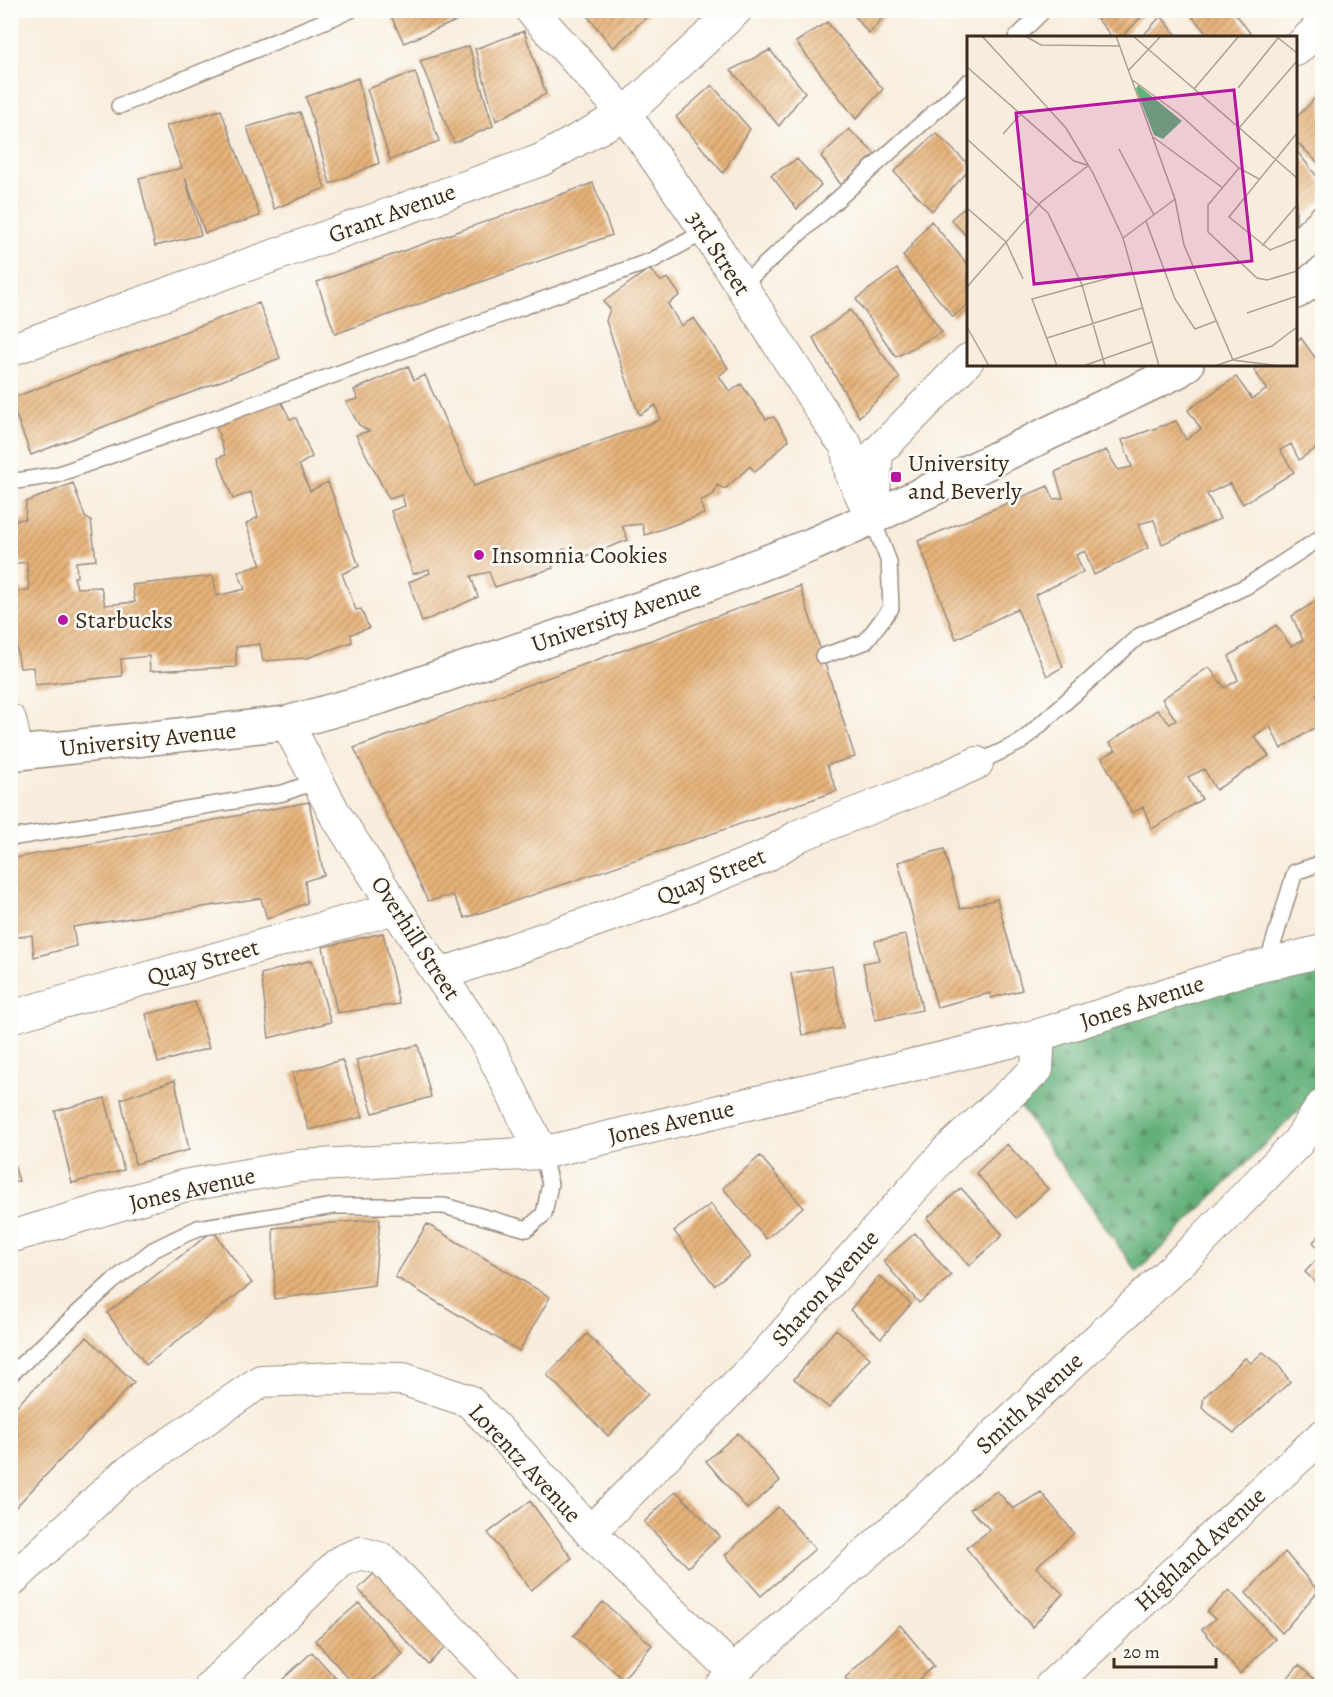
<svg xmlns="http://www.w3.org/2000/svg" width="1333" height="1697" font-family="Alegreya,serif">
<style>
.forest{fill:url(#forest-firs);stroke:#4f6d4c;stroke-width:1.5}
.building{fill:url(#building-hatch)}
.lines{fill:none;stroke-linecap:round;stroke-linejoin:round}
.lane-casing{stroke:#9a8c7e;stroke-width:18}
.street-casing{stroke:#9a8c7e;stroke-width:34}
.secondary-casing{stroke:#9a8c7e;stroke-width:36}
.lane{stroke:#fff;stroke-width:15}
.street{stroke:#fff;stroke-width:32}
.secondary{stroke:#fff;stroke-width:33}
.poi-dot{fill:#b5179e;stroke:#fdfcf7;stroke-width:2}
.labels{text-anchor:middle;stroke-width:5;stroke-linejoin:round;paint-order:stroke}
.street-label{font-size:24px;fill:#3b2a1e;stroke:#fdfcf7}
.poi-label{font-size:24px;fill:#3b2a1e;stroke:#fdfcf7;text-anchor:start}
.inset-road{fill:none;stroke:#ac9f91;stroke-width:1.5}
.view{fill:#b5179e;fill-opacity:0.15;stroke:#b5179e;stroke-width:3}
.inset-edge{fill:none;stroke:#3b2a1e;stroke-width:3}
</style>
<defs>
<pattern id="forest-firs" width="22" height="20" patternUnits="userSpaceOnUse" patternTransform="scale(1.5)"><rect width="22" height="20" fill="#63b07a"/><path d="M5 1l3.5 6h-7zM16 11l3.5 6h-7z" fill="#538f63"/></pattern>
<pattern id="building-hatch" width="6" height="6" patternUnits="userSpaceOnUse" patternTransform="scale(1.5)"><rect width="6" height="6" fill="#e6b37a"/><path d="M-1 1l2-2M0 6l6-6M5 7l2-2" fill="none" stroke="#bc9263"/></pattern>
</defs>
<rect width="100%" height="100%" fill="#fdfcf7"/>
<filter id="ink" filterUnits="userSpaceOnUse"><feTurbulence type="fractalNoise" baseFrequency=".0167" numOctaves="2"/><feDisplacementMap in="SourceGraphic" scale="12" xChannelSelector="R" yChannelSelector="G"/><feConvolveMatrix kernelMatrix="1 2 1 2 8 2 1 2 1" color-interpolation-filters="sRGB"/></filter>
<filter id="wash" filterUnits="userSpaceOnUse"><feTurbulence type="fractalNoise" baseFrequency=".008" numOctaves="4" result="noise"/><feDisplacementMap in="SourceGraphic" scale="24" xChannelSelector="R" yChannelSelector="G"/><feGaussianBlur stdDeviation="1.35" result="paint"/><feColorMatrix in="noise" values="0 0 0 0 0 0 0 0 0 0 0 0 0 0 0 0 0 1.4 0 .05"/><feComposite in="paint" operator="in"/></filter>
<g filter="url(#wash)">
<rect width="100%" height="100%" fill="#f8eddd"/>
<!-- forest -->
<path class="forest" d="M1322,966v121l-185,185 -118,-167 32,-61 152,-49z"/>
<g id="blocks">
<!-- building -->
<path class="building" d="M388,10h78l2,6 -64,27z
M592,10h62l-41,38 -26,-33z
M850,10h39l-20,24z
M929,10h12l-8,7z
M1090,10h58l-27,28h-8z
M1187,10h46l17,23 -7,5h-33z
M1161,16l18,22h-38z
M827,22l56,67 -27,30 -60,-77z
M524,31l22,63 -50,27 -21,-72z
M469,46l24,80 -39,17 -34,-82z
M770,50l35,42 -26,34 -48,-56z
M415,72l24,69 -49,19 -23,-71z
M358,78l21,85 -49,21 -24,-87z
M712,85l38,44 -27,44 -47,-56z
M1322,91v76l-26,-26v-23z
M221,110l39,106 -55,17 -20,-56 16,58 -46,11 -16,-68 43,-10 -16,-42z
M300,112l25,76 -51,21 -27,-82z
M849,129l26,25 -34,31 -20,-29z
M936,133l32,31v7l-36,40 -38,-39z
M1296,150l26,33v16l-26,26z
M797,159l24,26 -24,24 -26,-34z
M593,183l19,52 -277,99 -18,-52z
M968,205v33l-17,-19z
M931,221l37,44v39l-15,13 -50,-61z
M649,269l12,12 7,-3 12,17 -12,9 13,22 13,-8 34,50 -9,8 11,16 11,-8 25,35 8,-2 15,23 -34,32 -5,-6 -25,23 -8,-4 -3,9 -14,7 4,13 -59,21 -3,-11 -20,2 6,14 -58,22 -5,-13 -17,6 5,13 -58,19 -6,-15 -18,4 7,21 -56,25 -13,-40 21,-9 -1,-4 -16,5 -22,-63 14,-5 -3,-11 -13,4 -33,-64 13,-4 -10,-6 -13,-23 12,-3 -4,-9 54,-24 6,14 11,-5 49,111 186,-66 -4,-15 -17,10 -33,-94 4,-12 -7,-7z
M897,269l45,63 -46,25 -40,-58z
M259,303l21,55 -249,97 -21,-56z
M850,310l50,68 -41,39 -46,-79z
M1301,338l15,21 6,-4v89l-23,16 -8,-16 -11,6 14,22 -51,32 -13,-21 -23,11 13,25 -58,25 -8,-24 -16,4 10,24 -54,27 -9,-24 -9,4 7,17 -48,23 28,72 -16,9 -30,-67 -61,30 -38,-98 130,-55 6,13 9,-1 -8,-26 51,-22 12,20 14,-3 -10,-27 54,-19 10,19 15,-11 -13,-19 48,-33 16,22 15,-10 -13,-19 8,-6h34v-22z
M281,401l9,18 6,-1 16,39 -13,8 11,26 18,-9 31,84 -17,8 14,36 5,-1 8,19 -18,6 1,8 -45,16 -44,3 -3,-17 -24,3v20l-86,4 -1,-15 -28,3 1,17 -87,9 -2,-18 -13,1 -10,-61v-15l19,-2 -2,-28 -17,2v-43l15,-2 1,-17 47,-19 12,34 6,4 5,39 -20,2 1,15h-3l3,11 24,-1 4,18 30,-3 -3,-17 81,-9 4,20 28,-7 -7,-17 23,-7 -15,-41 12,-7 -7,-25 -18,7 -15,-41 7,-3 -10,-32z
M800,586l55,171 -28,8 10,26 -372,127 -12,-23 -25,6 -74,-153z
M1322,597v94l-6,3 6,7v22l-41,26 -11,-23 -16,10 15,20 -53,34 -12,-21 -16,8 14,22 -50,30 -9,-22 -11,6 -30,-55 14,-8 -7,-7 48,-33 13,14 6,-4 -14,-21 47,-32 16,21 13,-8 -9,-24 47,-31 15,21 12,-6 -11,-24z
M309,802l15,73 -19,6 2,22 -40,16 -6,-21 -188,29 3,19 -42,11 -2,-22 -22,3v-79z
M944,849l16,60 37,-10 25,91 -31,8 -1,-5 -53,14 -39,-145z
M383,933l16,71 -62,9 -14,-66z
M906,935l16,75 -47,10 -12,-57 16,-3 -4,-19z
M312,960l19,62 -62,16 -8,-64z
M832,966l11,62 -41,7 -11,-62z
M195,1002l14,46 -51,15 -12,-49z
M418,1045l13,52 -58,16 -17,-53z
M342,1060l21,57 -54,13 -17,-57z
M175,1080l14,70 -54,14 -14,-65z
M105,1098l19,72 -52,13 -17,-72z
M1007,1144l41,45 -32,29 -40,-45z
M10,1150l9,31 -9,1z
M760,1156l43,51 -37,32 -43,-51z
M961,1188l42,47 -34,31 -42,-48z
M711,1204l40,53 -37,28 -40,-54z
M380,1219l-6,66 -99,14 -2,-71z
M427,1224l123,73 -31,54 -124,-74z
M213,1231l39,52 -106,82 -39,-52z
M915,1233l36,43 -32,27 -36,-42z
M1322,1233v19l-9,-10z
M1322,1254v35l-17,-17z
M879,1276l32,28 -30,34 -31,-28z
M836,1329l34,29 -41,50 -35,-29z
M587,1334l61,60 -40,42 -61,-61z
M87,1337l47,45 -124,131v-101z
M1263,1352l14,11 13,19 -56,51 -32,-25 2,-11 41,-39 6,5z
M738,1433l42,48 -33,28 -41,-48z
M676,1491l44,45 -32,31 -44,-45z
M997,1491l16,18 28,-17 33,41 -38,34 27,27 -31,33 -66,-79 24,-18 -20,-21z
M530,1501l42,57 -41,32 -43,-57z
M778,1507l37,42 -54,47 -36,-41z
M1285,1552l33,39 -36,42 -36,-40z
M385,1563l70,75 -27,26 -70,-75z
M1229,1590l46,49 -35,35 -38,-45 13,-10 -8,-7z
M603,1602l49,43 -29,34 -50,-43z
M359,1603l44,51 -37,32h-11l-40,-46z
M900,1625l34,41 -23,20h-57l-9,-8z
M312,1652l31,34h-57l-5,-5z
M1299,1665l22,21h-41z"/>
</g>
</g>
<g filter="url(#ink)">
<use href="#blocks" fill-opacity="0" stroke="#9a8c7e" stroke-width="1.5"/>
<g class="lines">
<defs>
<path id="lane" d="M1016,38l28,-28
M119,106l232,-96
M741,286l227,-204
M10,482l46,-7 597,-215 53,-29
M823,656l42,-14 26,-34 -2,-46 -17,-44
M977,763l44,-21 118,-106 108,-50 75,-49
M10,838l273,-45 34,-12
M1267,964l28,-92 27,-9
M10,1375l102,-93 41,-32 45,-22 136,-22h110l83,23 17,-15 6,-30 -8,-31"/>
<path id="street" d="M531,10l94,104 81,117 130,202 10,12 5,28 21,45
M1296,50l26,-25
M10,350l531,-190 84,-46 111,-104
M872,517l5,-64 91,-93
M10,720l7,32
M287,723l48,91 104,161 48,68 55,110
M439,975l224,-78 103,-41 34,-21 126,-49 51,-23
M10,1017l385,-109
M10,1237l173,-51 117,-20 242,-13 497,-118 197,-63 86,-21
M590,1532l167,-168 190,-213 90,-82 2,-34
M10,1582l114,-107 137,-94 76,-3 66,1 66,22 51,52 70,79 143,139
M211,1686l130,-125 20,-8 21,6 124,127
M721,1686l12,-15 172,-152 290,-271 103,-106 24,-36
M1051,1686l271,-250"/>
<path id="secondary" d="M1296,292l26,-18
M10,754l277,-31 94,-26 307,-105 123,-47 61,-27 306,-147 9,-7"/>
</defs>
<!-- lane casing -->
<use href="#lane" class="lane-casing"/>
<!-- street casing -->
<use href="#street" class="street-casing"/>
<!-- secondary casing -->
<use href="#secondary" class="secondary-casing"/>
<!-- lane -->
<use href="#lane" class="lane"/>
<!-- street -->
<use href="#street" class="street"/>
<!-- secondary -->
<use href="#secondary" class="secondary"/>
</g>
</g>
<!-- markers -->
<g class="poi-dot">
<rect x="890" y="471" width="12" height="12" rx="3"/>
<circle cx="479" cy="555" r="6"/>
<circle cx="63" cy="620" r="6"/>
</g>
<g class="labels">
<!-- street labels -->
<g class="street-label">
<text transform="translate(392 213) rotate(-20)" y="8">Grant Avenue</text>
<text transform="translate(719 253) rotate(57)" y="8">3rd Street</text>
<text transform="translate(616 616) rotate(-19)" y="8">University Avenue</text>
<text transform="translate(148 739) rotate(-6)" y="8">University Avenue</text>
<text transform="translate(711 876) rotate(-22)" y="8">Quay Street</text>
<text transform="translate(416 938) rotate(57)" y="8">Overhill Street</text>
<text transform="translate(203 962) rotate(-16)" y="8">Quay Street</text>
<text transform="translate(1142 1002) rotate(-18)" y="8">Jones Avenue</text>
<text transform="translate(671 1122) rotate(-13)" y="8">Jones Avenue</text>
<text transform="translate(192 1189) rotate(-13)" y="8">Jones Avenue</text>
<text transform="translate(825 1288) rotate(-48)" y="8">Sharon Avenue</text>
<text transform="translate(1029 1403) rotate(-43)" y="8">Smith Avenue</text>
<text transform="translate(525 1463) rotate(47)" y="8">Lorentz Avenue</text>
<text transform="translate(1200 1549) rotate(-43)" y="8">Highland Avenue</text>
</g>
<!-- poi labels -->
<g class="poi-label">
<text x="908" y="471">University<tspan x="908" dy="28">and Beverly</tspan></text>
<text x="491" y="563">Insomnia Cookies</text>
<text x="75" y="628">Starbucks</text>
</g>
</g>
<!-- overview -->
<g transform="translate(967 36)">
<rect width="330" height="330" fill="#f8eddd"/>
<path d="M171,49l44,36 -19,18 -9,-4 -18,-46z" fill="#63b07a"/>
<path class="inset-road" d="M15,0l84,92 27,45 30,65 36,128M58,0l16,9 79,1M149,0l59,163 9,46 49,115 46,6M166,0l164,142M310,1l20,16M0,31l107,94 13,4M161,35l33,-35M164,43l48,35 60,54 20,11M271,52l40,-50M227,53l45,-53M272,92l58,-67M330,97l-68,84 41,33 27,-11M36,98l17,-19M186,101l70,51M0,103l81,74 34,72 23,81M152,113l35,66M272,132l-31,37v27l49,46 10,2 30,-9M0,172l39,34 17,37M179,185l29,78 20,30 21,-8M156,202l52,-39M295,210l35,-41M0,251l74,-85 48,-37M280,277l50,-17M0,291l22,39M80,302l95,-30M90,330l-25,-67 99,-27M116,330l69,-24M248,330l57,-20 25,-19"/>
<path class="view" d="M267,54l18,171 -218,23 -18,-171z"/>
<rect width="330" height="330" class="inset-edge"/>
</g>
<!-- margin -->
<rect width="1333" height="1697" fill="none" stroke="#fdfcf7" stroke-width="36"/>
<!-- scale -->
<path d="M1114 1658v9h102v-9" fill="none" stroke="#3b2a1e" stroke-width="3"/>
<text x="1123" y="1658" font-size="18" fill="#3b2a1e" stroke="#fdfcf7" stroke-width="4.5" paint-order="stroke">20 m</text>
</svg>
